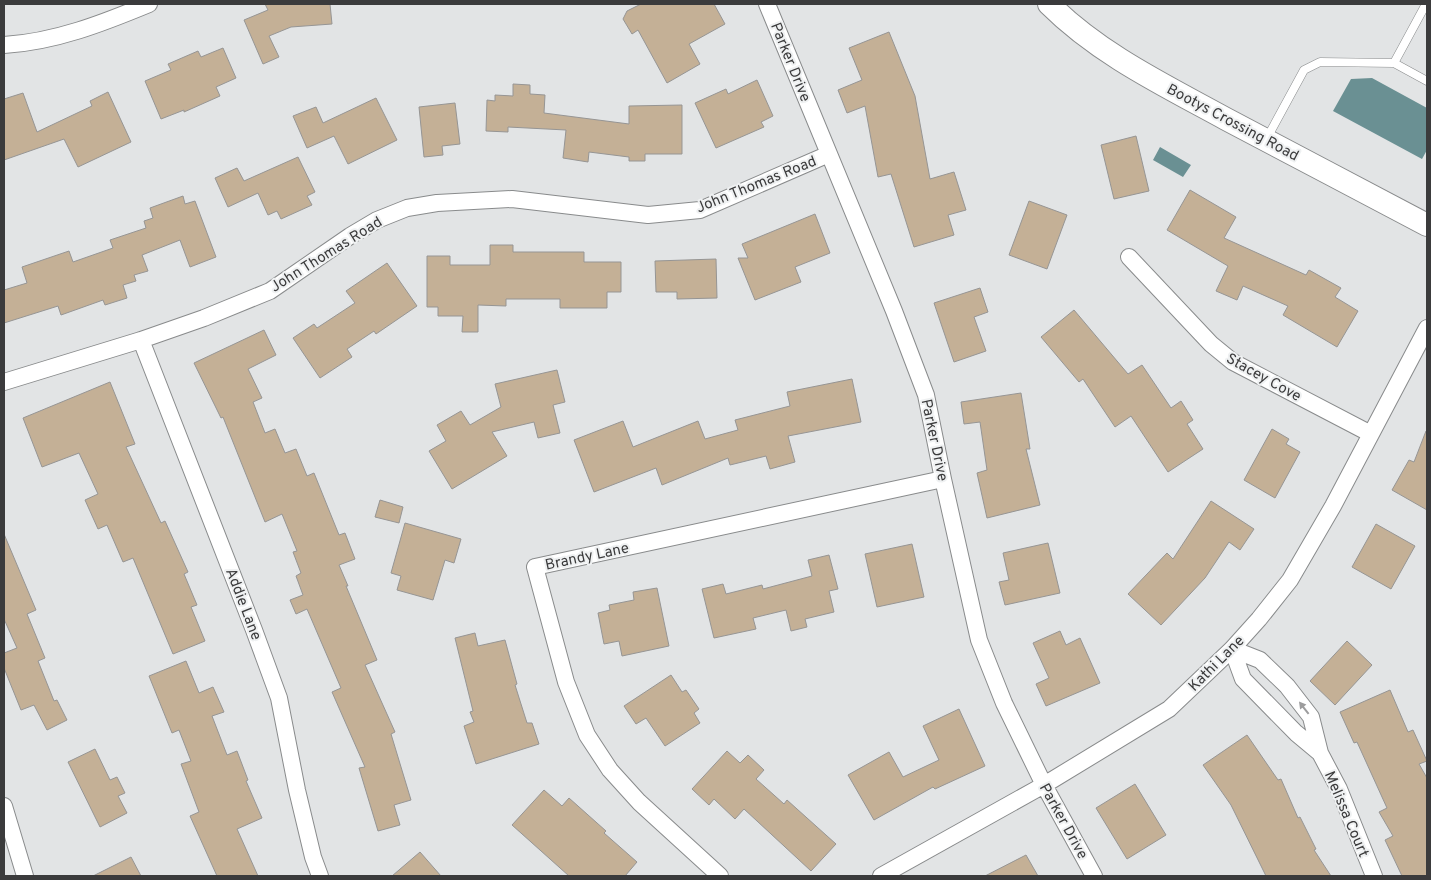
<svg xmlns="http://www.w3.org/2000/svg" width="1431" height="880" font-family="Overpass,sans-serif">
<style>
.water{fill:#6a9093}
.building{fill:#c4b096;stroke:#969594}
.lines{fill:none;stroke-linecap:round;stroke-linejoin:round}
.lane-casing{stroke:#898b8c;stroke-width:9}
.street-casing{stroke:#898b8c;stroke-width:18}
.secondary-casing{stroke:#898b8c;stroke-width:24}
.lane{stroke:#fff;stroke-width:8}
.street{stroke:#fff;stroke-width:16}
.secondary{stroke:#fff;stroke-width:22}
.oneway{fill:#9d9d9e}
.labels{text-anchor:middle;stroke-width:4;stroke-linejoin:round;paint-order:stroke}
.street-label{font-size:15px;fill:#3b3b3c;stroke:#eff1f2}
</style>
<rect width="100%" height="100%" fill="#e2e4e5"/>
<!-- water -->
<path class="water" d="M1372,78l55,30v42l-5,9 -89,-48 18,-32z
M1160,147l31,18 -8,12 -30,-17z"/>
<!-- building -->
<path class="building" d="M265,4h65l2,20 -41,3 -22,9 10,21 -16,7 -19,-44 24,-10z
M641,4h73l11,20 -36,20 11,20 -33,19 -29,-53 -6,4 -9,-15 4,-8z
M889,32l26,64 15,83 24,-7 12,38 -18,5 6,20 -40,12 -23,-73 -13,3 -13,-71 -18,7 -9,-23 24,-10 -13,-32z
M223,48l13,30 -20,9 4,9 -36,16v-2l-23,9 -16,-38 26,-11 -3,-6 30,-13 3,6z
M757,80l16,36 -12,6 3,5 -48,21 -21,-45 31,-14 2,5z
M513,84l17,1v9l15,1 -1,18 85,11v-18l53,-1v49h-37v7h-16v-4l-40,-5 -1,10 -25,-4 3,-28 -58,-3v5l-22,-1 1,-31 8,1v-6l18,1z
M108,92l23,50 -53,25 -14,-28 -60,21v-61l19,-6 14,39 55,-26 -2,-5z
M376,98l21,42 -49,24 -14,-28 -27,12 -14,-32 23,-9 7,16z
M455,103l5,41 -18,2 1,9 -19,2 -5,-50z
M1136,136l13,55 -35,8 -13,-54z
M298,157l17,35 -8,4 5,9 -31,14 -4,-8 -9,4 -10,-22 -30,14 -13,-29 22,-10 7,13z
M1190,190l46,27 -12,21 82,37 3,-5 32,18 -6,9 23,14 -21,36 -54,-32 5,-9 -45,-20 -6,14 -21,-9 12,-25 -61,-36z
M183,196l2,8 10,-3 21,56 -26,10 -10,-27 -38,15 6,16 -14,4 2,6 -13,4 4,13 -22,7 -2,-5 -42,15 -3,-9 -54,17v-33l23,-7 -5,-16 47,-16 4,11 40,-14 -3,-8 36,-12 -2,-7 9,-3 -3,-10z
M1029,201l38,14 -20,54 -38,-14z
M815,214l15,39 -35,14 6,15 -46,18 -17,-42h10l-6,-14z
M490,245h23v7h71v10h37v30h-14v16h-47v-9h-54v7l-28,-1v27h-16l1,-16h-25v-9h-11v-51h23v9h40z
M716,259l1,39 -40,1v-7h-21l-1,-31z
M387,263l30,43 -41,28 -2,-3 -27,18 5,8 -32,21 -27,-40 21,-14 3,4 38,-25 -9,-12z
M980,288l8,24 -14,5 12,34 -32,11 -20,-59z
M1074,310l54,64 14,-9 29,43 10,-7 12,19 -6,4 16,25 -35,23 -37,-56 -16,11 -32,-48 -4,3 -38,-45z
M264,330l12,25 -28,14 14,29 -9,4 12,31 10,-4 10,24 11,-4 11,27 7,-3 25,62 6,-2 10,26 -16,6 9,21h-2l31,74 -12,5 30,67 -4,2 20,66 -17,5 6,20 -22,6 -19,-63 6,-1 -33,-75 9,-4 -34,-79 -11,5 -6,-14 13,-5 -7,-19 5,-3 -8,-21 4,-1 -15,-37 -17,8 -42,-105 -2,1 -27,-55z
M557,370l8,32 -12,3 7,28 -22,5 -4,-16 -42,10 15,24 -55,33 -23,-38 17,-10 -9,-16 24,-14 9,14 31,-18 -6,-23z
M852,379l9,43 -73,14 7,26 -25,7 -4,-13 -36,9 -2,-7 -66,27 -6,-17 -62,24 -20,-52 49,-19 10,26 65,-26 7,18 33,-9 -3,-10 55,-14 -3,-14z
M110,382l25,62 -9,3 35,76 4,-2 23,51 -4,2 13,31 -6,2 14,34 -32,13 -40,-96 -10,4 -16,-37 -9,4 -13,-29 13,-6 -19,-41 -37,14 -19,-49z
M1021,393l9,56h-4l14,56 -53,13 -10,-45 10,-3 -7,-48 -16,2 -3,-22z
M1272,429l17,10 -3,5 14,8 -25,46 -31,-18z
M1426,431h1v79l-35,-20 17,-30 5,2z
M380,500l23,7 -4,16 -24,-6z
M1211,501l43,28 -14,21 -11,-8 -24,36 -44,47 -33,-31 39,-41 6,6z
M405,523l56,16 -7,24 -9,-3 -12,40 -36,-10 4,-14 -10,-3z
M1376,524l39,22 -24,43 -39,-22z
M4,534l32,76 -9,4 18,44 -7,3 16,40 3,-1 10,20 -20,10 -13,-25 -13,5 -17,-42v-15l13,-5 -13,-29z
M1048,543l12,50 -55,12 -6,-23 10,-2 -6,-27z
M912,544l12,53 -47,10 -12,-53z
M829,555l9,34 -9,2 5,21 -29,7 2,8 -16,4 -5,-21 -33,8 3,11 -42,9 -12,-49 21,-5 3,10 36,-9 1,4 49,-13 -4,-16z
M657,588l12,58 -47,10 -3,-15 -15,3 -6,-31 12,-3 -1,-5 25,-5 -1,-8z
M1060,631l6,14 14,-7 20,45 -54,23 -10,-22 13,-6 -16,-35z
M475,633l3,13 27,-6 12,44 -2,1 12,38h5l7,21 -63,20 -12,-38 10,-4 -4,-10 3,-1 -18,-73z
M1347,641l25,24 -37,40 -25,-24z
M186,661l13,32 14,-6 11,25 -12,4 15,39 10,-4 11,29 -2,1 16,37 -25,11 21,47h-41l-27,-60 9,-4 -18,-48 10,-3 -12,-31 -7,3 -23,-57z
M671,675l11,17 4,-2 13,19 -5,4 6,10 -35,23 -19,-28 -10,6 -12,-18z
M1390,690l18,42 5,-2 14,31 -8,3 8,14v98h-25l-17,-36 8,-4 -14,-24 8,-4 -30,-66 -3,1 -14,-31z
M959,709l26,57 -50,23 -2,-2 -59,33 -26,-45 41,-23 14,25 36,-17 -16,-34z
M1247,735l31,45 3,-1 17,39 2,-1 16,32 -2,1 17,26h-65l-35,-71 -28,-40z
M95,749l15,31 7,-3 8,16 -7,3 9,17 -27,14 -32,-65z
M727,751l13,12 8,-8 16,15 -8,9 28,25 3,-4 49,44 -25,27 -67,-62 -9,10 -21,-20 -5,6 -17,-16z
M1135,784l31,51 -39,24 -31,-51z
M544,790l18,16 7,-8 37,33 -2,2 33,29 -12,14h-56l-57,-51z
M420,852l21,24h-49z
M1026,855l12,21h-53z
M131,857l10,19h-48z"/>
<g class="lines">
<defs>
<path id="lane" d="M1394,63l32,-59
M1267,138l37,-68 16,-8 74,1 33,18"/>
<path id="street" d="M767,4l127,307 32,84 17,84 36,161 25,63 40,82 50,91
M4,45c51,-3 99,-22 145,-41
M1129,257l82,87 22,18 138,72
M141,340l113,290 25,68 18,92 16,67 7,19
M4,382l137,-42 63,-22 66,-27 80,-55 27,-16 30,-12 30,-5 75,-4 136,16 52,-5 129,-56
M1232,649l28,11 27,26 24,31 9,36 19,36 35,87
M1232,649l11,30 53,54 24,20
M4,806l21,70
M720,876l-81,-74 -29,-32 -23,-35 -21,-53 -31,-115 408,-88
M881,876l163,-91 125,-76 63,-60 27,-30 31,-39 43,-74 94,-178"/>
<path id="secondary" d="M1049,4c50,50 115,81 177,115 67,35 134,71 201,106"/>
</defs>
<!-- lane casing -->
<use href="#lane" class="lane-casing"/>
<!-- street casing -->
<use href="#street" class="street-casing"/>
<!-- secondary casing -->
<use href="#secondary" class="secondary-casing"/>
<!-- lane -->
<use href="#lane" class="lane"/>
<!-- street -->
<use href="#street" class="street"/>
<!-- secondary -->
<use href="#secondary" class="secondary"/>
</g>
<!-- one-way arrows -->
<defs><path id="oneway-solid" d="M-6-.8H1V-3.2L6.5 0L1 3.2V.8H-6Z" transform="scale(1.25)"/></defs>
<use class="oneway" href="#oneway-solid" transform="translate(1304 708) rotate(-128)"/>
<g class="labels">
<!-- street labels -->
<g class="street-label">
<text transform="translate(791 62) rotate(68)" y="5">Parker Drive</text>
<text transform="translate(1233 122) rotate(28)" y="5">Bootys Crossing Road</text>
<text transform="translate(756 184) rotate(-22)" y="5">John Thomas Road</text>
<text transform="translate(326 254) rotate(-32)" y="5">John Thomas Road</text>
<text transform="translate(1264 377) rotate(29)" y="5">Stacey Cove</text>
<text transform="translate(935 440) rotate(78)" y="5">Parker Drive</text>
<text transform="translate(587 556) rotate(-12)" y="5">Brandy Lane</text>
<text transform="translate(244 604) rotate(69)" y="5">Addie Lane</text>
<text transform="translate(1216 663) rotate(-45)" y="5">Kathi Lane</text>
<text transform="translate(1347 814) rotate(67)" y="5">Melissa Court</text>
<text transform="translate(1064 821) rotate(61)" y="5">Parker Drive</text>
</g>
</g>
<!-- border -->
<rect width="1431" height="880" fill="none" stroke="#3b3b3c" stroke-width="10"/>
</svg>
